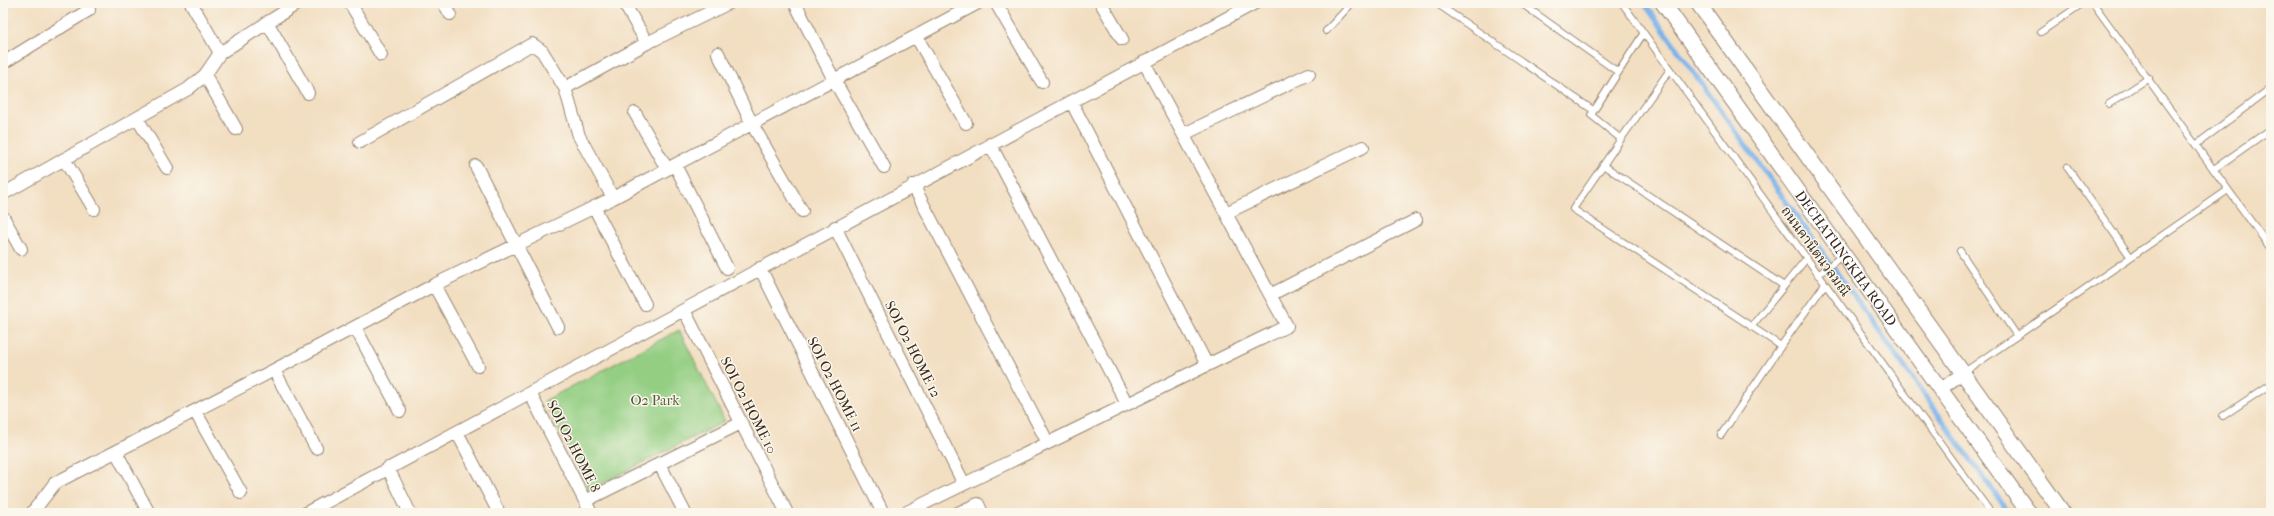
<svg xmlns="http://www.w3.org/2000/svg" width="2274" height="516" font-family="'IM FELL French Canon','Noto Serif Thai',serif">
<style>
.green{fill:#93ce82;stroke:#677c50}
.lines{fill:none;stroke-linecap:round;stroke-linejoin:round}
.stream{stroke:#7bb4eb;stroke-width:5}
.service-casing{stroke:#968470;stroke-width:8}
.minor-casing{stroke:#968470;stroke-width:14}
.tertiary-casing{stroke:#968470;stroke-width:17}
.service{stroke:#fff;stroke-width:6}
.minor{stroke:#fff;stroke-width:12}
.tertiary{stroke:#fff;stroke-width:15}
.labels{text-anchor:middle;stroke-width:3;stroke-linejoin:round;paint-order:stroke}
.street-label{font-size:14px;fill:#3b2a1e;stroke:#fbf7ec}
.park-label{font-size:14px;fill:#555b3c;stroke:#fbf7ec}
</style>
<rect width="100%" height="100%" fill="#fbf7ec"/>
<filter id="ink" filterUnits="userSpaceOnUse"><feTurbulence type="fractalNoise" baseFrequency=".025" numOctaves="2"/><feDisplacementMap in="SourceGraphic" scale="8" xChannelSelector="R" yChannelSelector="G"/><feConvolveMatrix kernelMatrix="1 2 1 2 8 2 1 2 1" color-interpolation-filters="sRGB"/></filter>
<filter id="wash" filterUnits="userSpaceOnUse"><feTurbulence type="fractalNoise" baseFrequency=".012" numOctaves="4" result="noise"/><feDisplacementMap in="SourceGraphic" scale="16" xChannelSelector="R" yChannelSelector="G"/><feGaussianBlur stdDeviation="0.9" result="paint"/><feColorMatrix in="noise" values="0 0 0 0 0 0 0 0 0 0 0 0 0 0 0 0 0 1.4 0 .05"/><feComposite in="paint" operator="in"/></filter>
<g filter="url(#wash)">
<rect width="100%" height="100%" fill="#f2dec1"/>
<!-- green -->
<path class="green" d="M679,330l46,91 -136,69 -45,-89z"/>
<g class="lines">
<!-- stream -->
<path class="stream" d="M1644,3l365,510"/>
</g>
</g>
<g filter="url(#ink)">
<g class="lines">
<defs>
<path id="service" d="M1436,3l157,107
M1521,3l97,69
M1622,3l369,510
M2093,3l178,246
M1326,31l26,-28
M2041,32l42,-29
M1643,34l-52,81 30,24 48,-68
M2109,104l40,-26
M1621,139l-48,70 208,137 -60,89
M2197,144l74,-56
M1603,165l181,121
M2067,167l63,89
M2214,169l57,-40
M1960,251l57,85
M1818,275l26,-21
M1751,327l55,-68
M1781,346l44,-62
M1963,373l265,-183
M2223,416l48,-32"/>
<path id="minor" d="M191,3l29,50
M350,3l31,52
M444,3l6,11
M624,3l23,40
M795,3l39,77 50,87
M996,3l46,79
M1101,3l21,36
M267,22l41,71
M916,36l50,87
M718,53l34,71 50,87
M3,63l86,-53
M205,75l31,54
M565,88l82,-45 82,-40
M1071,101l136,264
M635,113l32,56
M137,118l30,50
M1184,134l125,-60
M360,142l172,-98 10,7 23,37 14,48 34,62
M990,144l137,260
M64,159l30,50
M675,165l52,103
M476,166l82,161
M913,185l135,258
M3,194l185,-105 17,-14 15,-22 78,-50
M594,207l51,97
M1226,213l137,-66
M3,217l18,32
M835,227l129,257
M760,268l123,245
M434,285l44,81
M1270,295l146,-75
M684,310l103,203
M355,327l45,84
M274,370l42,78
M1941,389l22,-16
M530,393l61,120
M195,411l46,82
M457,432l42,81
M116,452l33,61
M659,463l26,50
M388,468l22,45
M585,501l156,-78
M32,513l23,-30 219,-113 160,-85 179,-87 365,-195
M306,513l949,-510
M905,513l382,-187 -143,-264
M958,513l20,-9 4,9"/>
<g id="tertiary">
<path id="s1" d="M1663,3l366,510"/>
<path d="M1698,3l365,510"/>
</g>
</defs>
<!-- service casing -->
<use href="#service" class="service-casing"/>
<!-- minor casing -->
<use href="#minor" class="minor-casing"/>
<!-- tertiary casing -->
<use href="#tertiary" class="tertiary-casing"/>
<!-- service -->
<use href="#service" class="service"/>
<!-- minor -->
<use href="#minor" class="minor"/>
<!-- tertiary -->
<use href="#tertiary" class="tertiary"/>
</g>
</g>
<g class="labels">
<!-- street labels -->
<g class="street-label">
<text transform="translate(1816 251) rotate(54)" y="5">ถนนคานิตนวลมณี</text>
<text dy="5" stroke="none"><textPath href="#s1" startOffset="314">DECHATUNGKHA ROAD</textPath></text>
<text transform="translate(913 349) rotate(63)" y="5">SOI O2 HOME 12</text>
<text transform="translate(835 384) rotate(63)" y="5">SOI O2 HOME 11</text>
<text transform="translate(749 405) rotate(63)" y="5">SOI O2 HOME 10</text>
<text transform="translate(574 446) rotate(63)" y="5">SOI O2 HOME 8</text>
</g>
<!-- park labels -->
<g class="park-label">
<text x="655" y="405">O2 Park</text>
</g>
</g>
<!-- margin -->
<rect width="2274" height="516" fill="none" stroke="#fbf7ec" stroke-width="16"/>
</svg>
